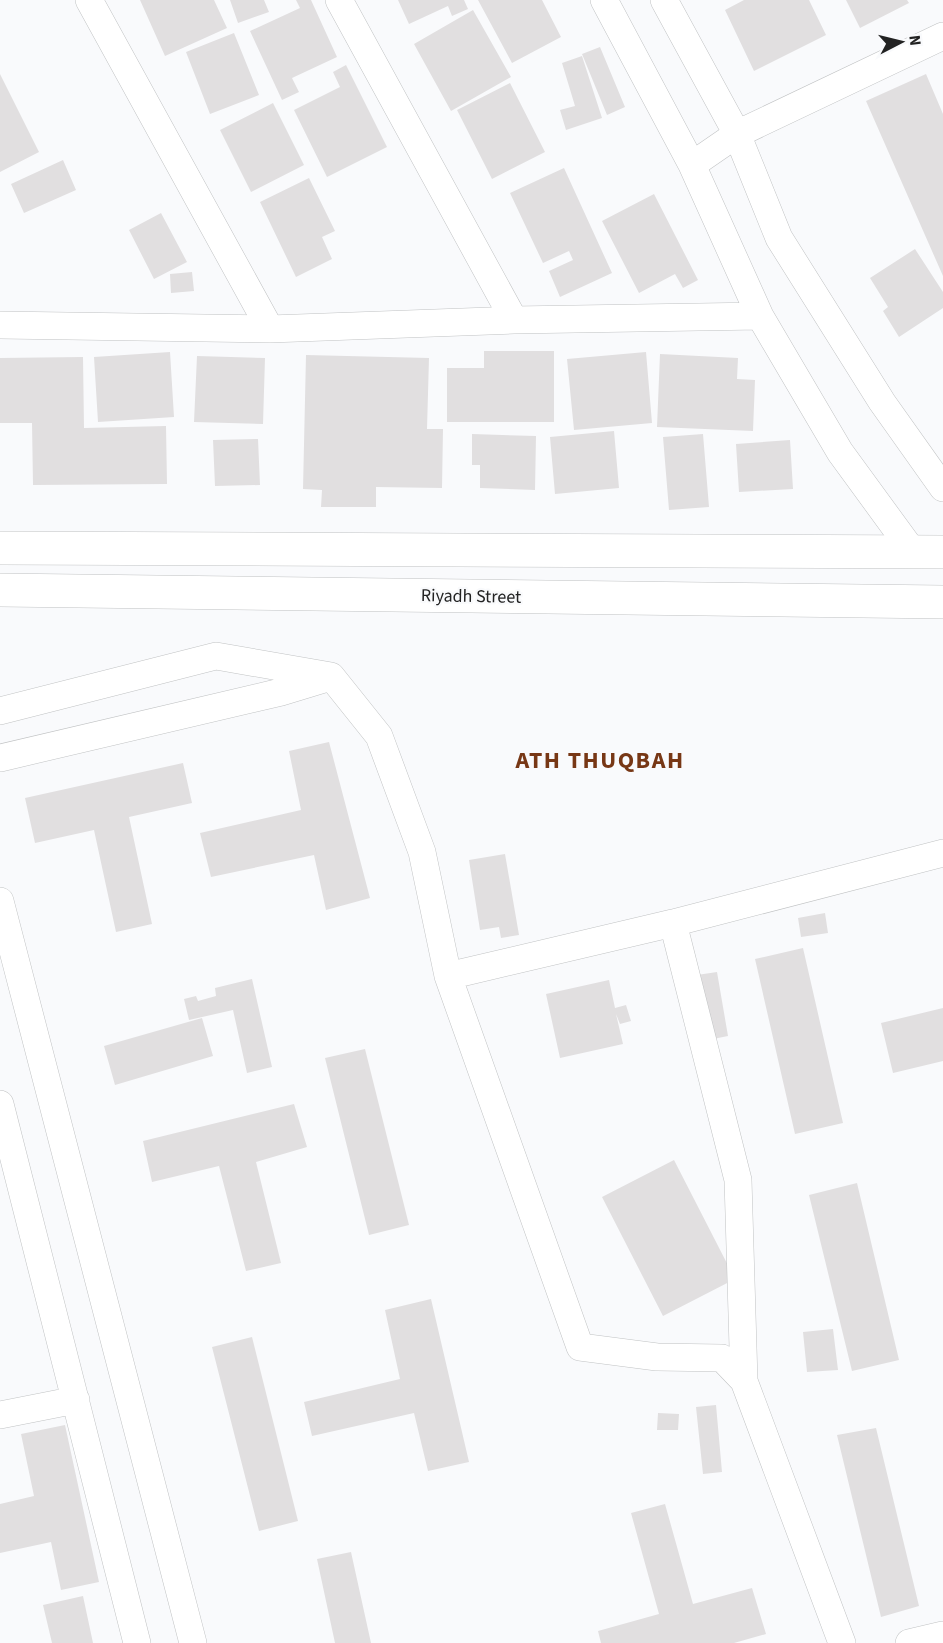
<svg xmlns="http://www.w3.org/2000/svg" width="943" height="1643" font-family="'Source Sans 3',sans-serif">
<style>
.building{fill:#e1dfe0}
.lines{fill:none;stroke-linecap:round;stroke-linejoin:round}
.street-casing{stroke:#c1c3c4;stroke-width:28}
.secondary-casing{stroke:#c1c3c4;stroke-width:34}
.street{stroke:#fff;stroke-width:27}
.secondary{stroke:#fff;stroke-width:33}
.labels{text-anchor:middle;stroke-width:4.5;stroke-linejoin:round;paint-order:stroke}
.street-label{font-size:18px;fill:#222;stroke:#f9fafc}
.district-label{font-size:24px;font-weight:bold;letter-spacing:1.5px;fill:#773715;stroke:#f9fafc}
</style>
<rect width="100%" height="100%" fill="#f9fafc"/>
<!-- building -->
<path class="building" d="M140,0h74l13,28 -62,28z
M230,0h34l5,12 -31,11z
M296,0h15l26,57 -45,21 7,14 -17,8 -32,-69 50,-23z
M398,0h66l4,9 -16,7 -4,-10 -39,18z
M478,0h64l19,37 -49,26z
M744,0h65l17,35 -72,36 -29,-61z
M846,0h61l2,3 -49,25z
M473,10l38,67 -60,34 -37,-67z
M234,33l25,62 -49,19 -24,-62z
M600,47l25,60 -18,8 -25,-61z
M582,56l20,62 -36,12 -6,-20 15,-4 -13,-43z
M346,65l41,82 -60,30 -33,-67 46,-23 -7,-15z
M0,74l39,78 -39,20z
M926,74l17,40v162l-77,-175z
M510,83l35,69 -53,27 -35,-69z
M273,103l31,62 -53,27 -31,-62z
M63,160l13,30 -52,23 -13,-29z
M564,168l48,105 -52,24 -11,-26 24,-11 -4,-9 -26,12 -33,-70z
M309,178l26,53 -13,6 10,22 -36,18 -36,-75z
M654,194l44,86 -15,8 -8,-14 -36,19 -37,-72z
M161,213l26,49 -33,17 -25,-49z
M915,249l28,43v16l-44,29 -16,-26 5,-4 -18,-29z
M192,272l2,19 -23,2 -1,-19z
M484,351h70v71h-107v-54h37z
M170,352l4,65 -76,5 -4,-65z
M646,352l6,71 -78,7 -7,-71z
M660,354l78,4 -1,21 18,1 -2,51 -96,-4z
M306,355l123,3 -2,71h16l-1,59 -66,-1v20h-55l1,-17 -19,-1z
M197,356l68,2 -2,66 -69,-2z
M83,357l1,71 82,-2 1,58 -134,1 -1,-62h-32v-65z
M614,431l5,57 -64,6 -5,-57z
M472,434l64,2 -1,54 -55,-2v-23h-8z
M703,434l6,73 -40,3 -6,-73z
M258,439l2,46 -45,1 -2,-46z
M790,440l3,49 -54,3 -3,-48z
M329,742l41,156 -44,12 -12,-55 -103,22 -11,-44 101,-23 -12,-59z
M183,763l9,40 -63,14 23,107 -36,8 -22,-102 -59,13 -10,-45z
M505,854l14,81 -18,3 -2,-11 -19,3 -11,-70z
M825,913l3,20 -27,4 -3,-19z
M803,948l40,175 -48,11 -40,-175z
M717,972l11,64 -20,4 -11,-65z
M252,979l20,88 -25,6 -14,-63 -44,10 -5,-21 12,-3 2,5 18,-5 -1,-8z
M609,980l6,28 11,-3 5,16 -11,3 -4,-10 7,30 -63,14 -14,-64z
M943,1008v53l-50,12 -12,-50z
M202,1018l11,38 -98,29 -11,-39z
M365,1049l44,176 -40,10 -44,-177z
M294,1104l13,43 -51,15 25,101 -35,8 -27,-105 -67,16 -9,-41z
M674,1160l61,119 -72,37 -61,-119z
M857,1183l42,177 -47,11 -43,-176z
M431,1299l38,163 -41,9 -14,-58 -102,23 -8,-34 96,-23 -15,-69z
M833,1329l5,41 -31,2 -4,-40z
M252,1337l46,184 -39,10 -47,-184z
M716,1405l6,67 -19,2 -7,-67z
M658,1413l21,1 -1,16h-21z
M65,1425l34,157 -38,8 -10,-48 -51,11v-49l34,-8 -13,-62z
M876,1428l43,178 -38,11 -44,-182z
M665,1504l28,100 59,-16 14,46 -32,9h-133l-3,-12 61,-17 -28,-101z
M351,1552l20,91h-36l-18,-84z
M83,1596l10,47h-41l-9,-38z"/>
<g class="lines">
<defs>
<path id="street" d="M89,0l181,329
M339,0l175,320
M604,0l88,165 68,151 80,136 73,100
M664,0l73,134 42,104 103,164 61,86
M692,165l45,-31 206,-98
M0,325l270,4 244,-9 246,-4
M0,711l216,-55 115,20 48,60 43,116 26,124 132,371 77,10 65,1 22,23
M0,758l281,-66 46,-14
M0,901l193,742
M673,923l65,257 6,201 98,262
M448,976l225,-53 270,-70
M0,1104l137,539
M0,1415l76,-15
M909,1643l34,-8"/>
<path id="secondary" d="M0,548l943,4
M0,590l943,12"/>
</defs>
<!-- street casing -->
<use href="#street" class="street-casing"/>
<!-- secondary casing -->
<use href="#secondary" class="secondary-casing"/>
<!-- street -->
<use href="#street" class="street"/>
<!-- secondary -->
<use href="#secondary" class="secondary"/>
</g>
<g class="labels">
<!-- street labels -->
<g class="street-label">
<text transform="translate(471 596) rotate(1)" y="6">Riyadh Street</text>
</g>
<!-- district labels -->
<g class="district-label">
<text x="600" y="768">ATH THUQBAH</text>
</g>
</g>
<!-- north arrow -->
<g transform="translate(901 42) rotate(83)" stroke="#f9fafc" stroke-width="4.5" paint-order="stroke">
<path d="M0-4.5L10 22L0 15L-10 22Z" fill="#222222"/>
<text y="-9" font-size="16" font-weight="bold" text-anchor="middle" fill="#222222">N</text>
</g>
</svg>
